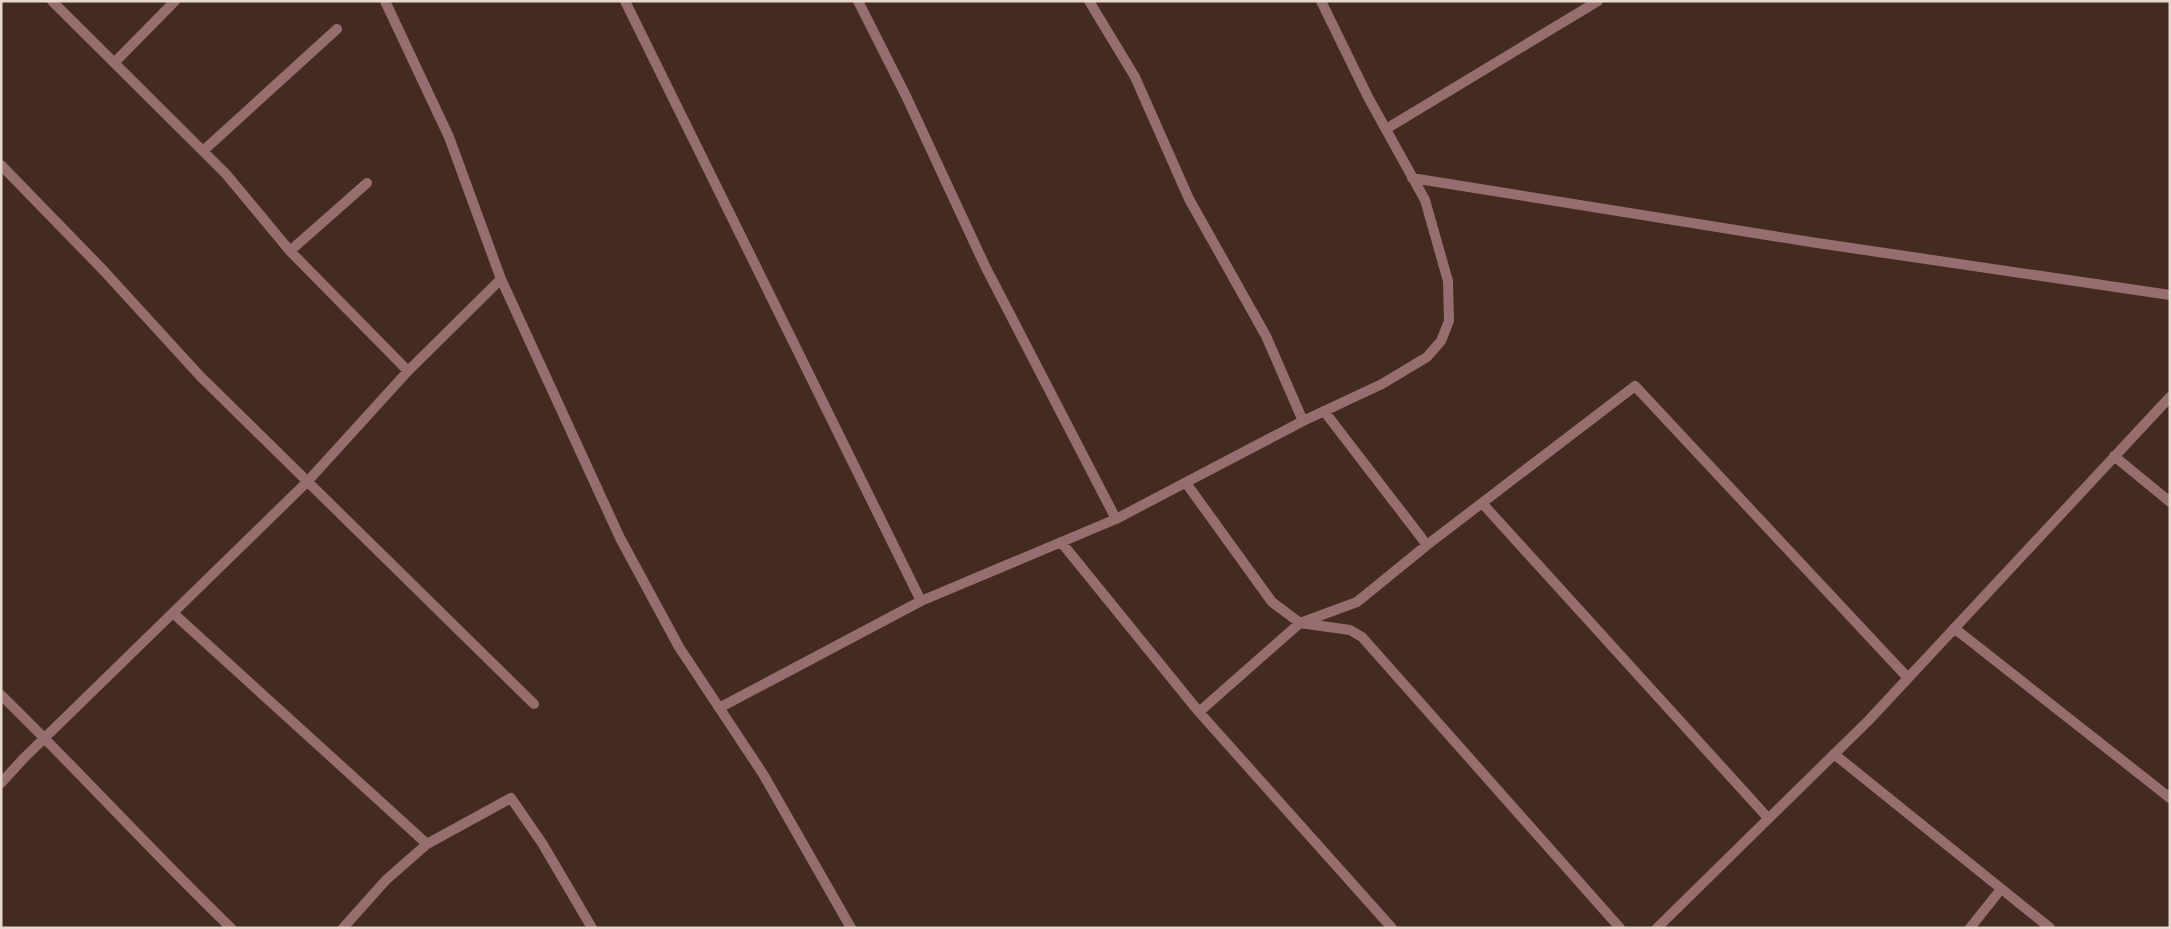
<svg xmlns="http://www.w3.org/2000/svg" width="2171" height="929" font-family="'Noto Sans',sans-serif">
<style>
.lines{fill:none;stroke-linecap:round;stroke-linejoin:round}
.street{stroke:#976e6f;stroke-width:10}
</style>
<rect width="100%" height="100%" fill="#442b1f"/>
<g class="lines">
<!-- street -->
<path class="street" d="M52,1l174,173 64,77 118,120
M385,1l64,136 52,142 119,259 59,109 84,127 88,154
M625,1l296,600
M858,1l48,95 79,170 131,253
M1089,1l46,76 54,122 77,137 37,85
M114,63l61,-62
M1386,129l212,-128
M203,151l134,-122
M1,165l103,106 96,105 334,328
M1412,178l405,65 353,52
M290,251l77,-68
M1324,411l103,134
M2114,456l56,46
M1186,483l86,119 28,21 50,7 12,7 258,291
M1482,503l286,315
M1061,542l138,170 193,216
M173,613l254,231
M1954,628l216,170
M1,695c78,76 151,157 230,233
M719,708l202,-107 195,-82 187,-98 79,-37 45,-27 14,-16 8,-20 -1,-40 -23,-81 -57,-103 -47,-96
M1199,712l101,-89 57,-21 70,-57 208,-159 273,292
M1834,754l216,174
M1,783l23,-25 283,-276 101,-111 93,-92
M343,928l43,-48 41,-36 84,-46 31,45 50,85
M1657,928l212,-208 301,-323
M1970,928l31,-39"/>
</g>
<!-- border -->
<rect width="2171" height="929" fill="none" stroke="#e8d8d0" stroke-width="5"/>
</svg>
